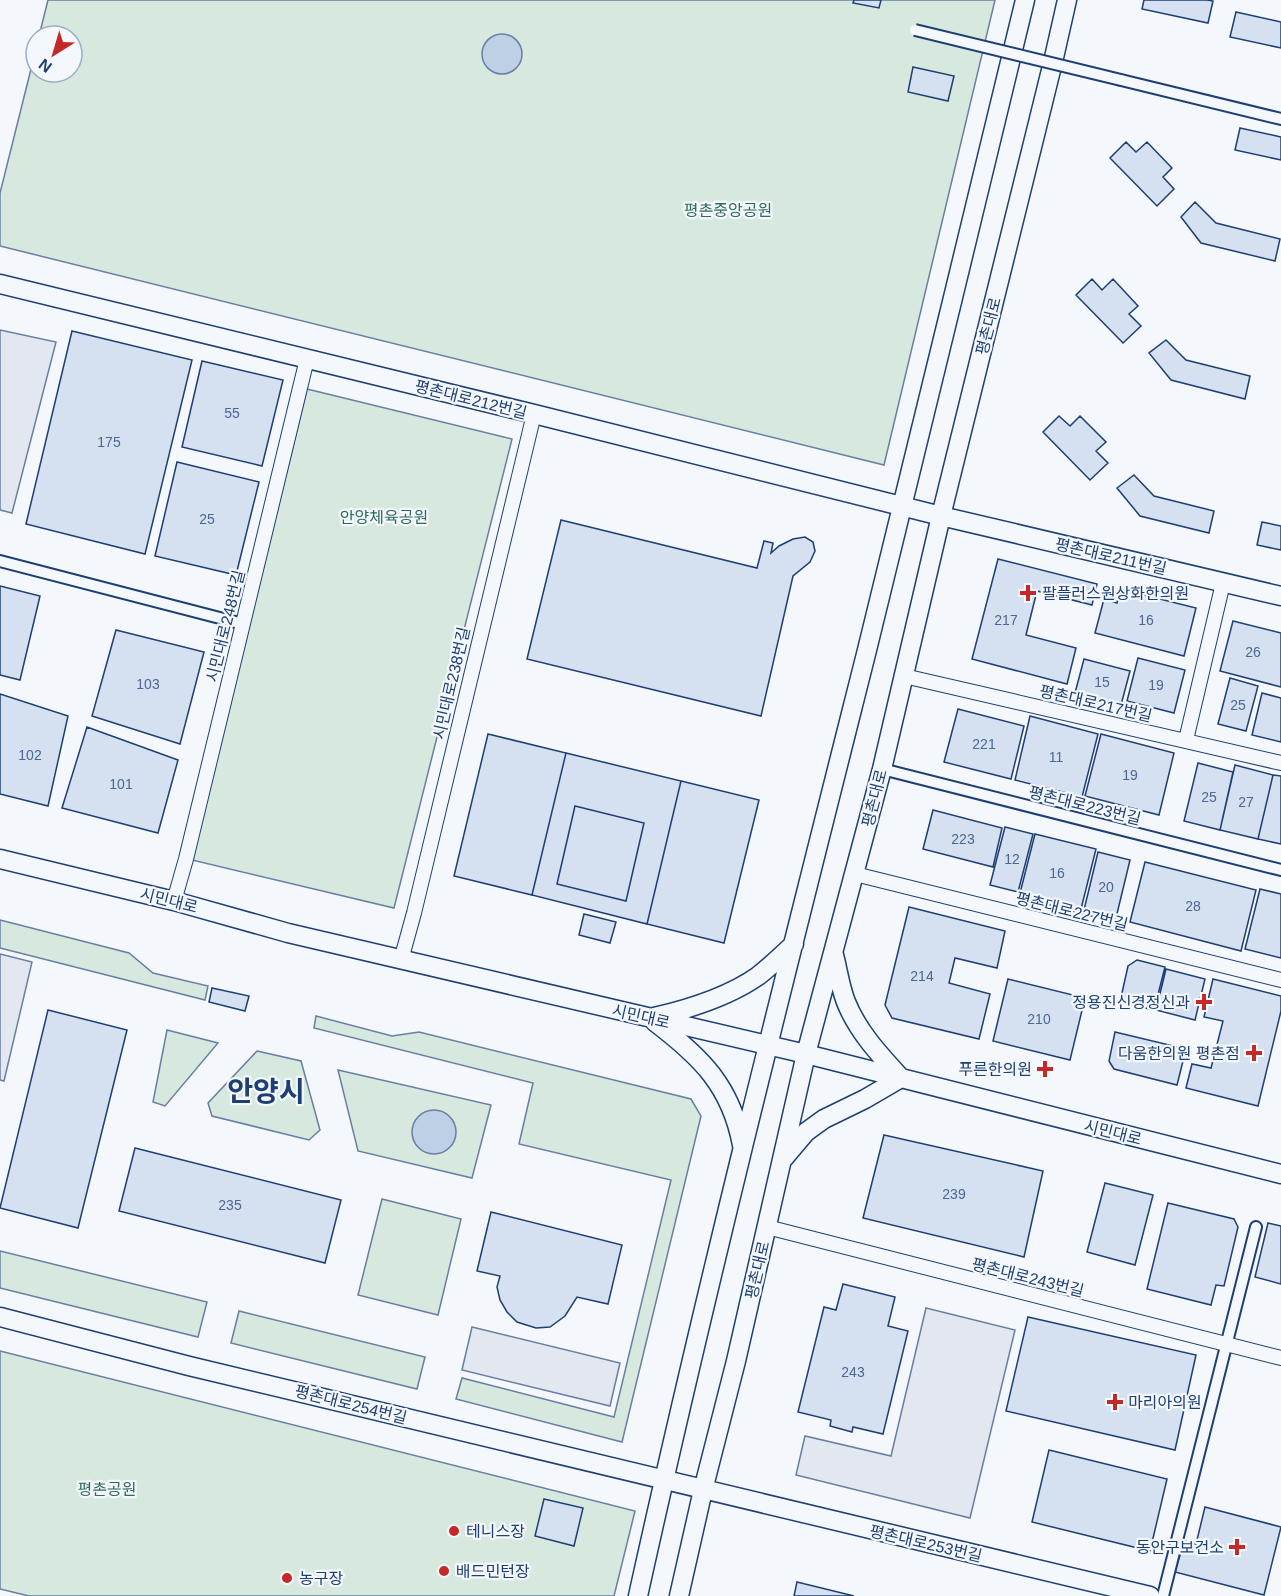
<svg xmlns="http://www.w3.org/2000/svg" width="1281" height="1596" font-family="Helvetica,'Noto Sans KR',sans-serif">
<style>
.green{fill:#d7e8df;stroke:#687fa3;stroke-width:1.5}
.parking{fill:#e3e8f0;stroke:#687fa3;stroke-width:1.5}
.water{fill:#bed0e5;stroke:#687fa3;stroke-width:1.5}
.building{fill:#d5e0f0;stroke:#1d3f73;stroke-width:1.5}
.lines{fill:none;stroke-linecap:round;stroke-linejoin:round}
.pedestrian-casing{stroke:#1d3f73;stroke-width:14}
.minor-casing{stroke:#1d3f73;stroke-width:16}
.tertiary-casing{stroke:#1d3f73;stroke-width:21}
.pedestrian{stroke:#f4f7fb;stroke-width:10}
.minor{stroke:#f4f7fb;stroke-width:14}
.tertiary{stroke:#f4f7fb;stroke-width:18}
.pedestrian-bridge-casing{stroke:#1d3f73;stroke-width:14;stroke-linecap:butt}
.pedestrian-bridge{stroke:#f4f7fb;stroke-width:10}
.poi-dot{fill:#c62828;stroke:#f4f7fb;stroke-width:2}
.labels{text-anchor:middle;stroke-width:4.5;stroke-linejoin:round;paint-order:stroke}
.number-label{font-size:14px;fill:#4b6792}
.park-label{font-size:16px;fill:#2c6c60;stroke:#f4f7fb}
.street-label{font-size:16px;fill:#1d3f73;stroke:#f4f7fb}
.poi-label{font-size:16px;fill:#1d3f73;stroke:#f4f7fb;text-anchor:start}
.town-label{font-size:28px;font-weight:bold;fill:#1d3f73;stroke:#f4f7fb}
</style>
<rect width="100%" height="100%" fill="#f4f7fb"/>
<!-- green -->
<path class="green" d="M48,0h947l-111,465 -884,-219v-53l36,-144v23h36v-36h-33z
M307,389l205,50 -118,469 -202,-48z
M0,920l129,33 24,20 55,13 -3,14 -205,-52z
M316,1016l76,20 27,-4 272,67 10,17 -79,326 -166,-43 6,-21 152,39 57,-237 -152,-36 14,-61 -219,-55z
M167,1030l51,13 -53,63 -12,-4z
M257,1051l44,10 19,69 -11,10 -97,-24 -4,-13z
M338,1070l153,35 -19,73 -114,-27z
M382,1199l79,20 -23,96 -80,-20z
M0,1251l207,51 -9,35 -198,-49z
M239,1311l186,46 -8,32 -186,-46z
M0,1351l635,160 -21,85h-585l-29,-7z"/>
<!-- parking -->
<path class="parking" d="M0,330l56,12 -44,171 -12,-3z
M0,954l32,8 -28,119 -4,-1z
M926,1308l89,22 -45,188 -174,-43 9,-39 86,20z
M472,1327l148,36 -10,43 -148,-36z"/>
<!-- water -->
<path class="water" d="M482 54a20 20 0 1 1 40 0a20 20 0 1 1-40 0Z
M412 1132a22 22 0 1 1 44 0a22 22 0 1 1-44 0Z"/>
<!-- building -->
<path class="building" d="M854,0h27l-2,8 -26,-5z
M1144,0h63l6,1 -5,22 -66,-14z
M1236,12l45,10v26l-51,-11z
M913,67l41,9 -6,25 -40,-9z
M1240,128l41,9v23l-46,-10z
M1126,142l10,10 11,-10 25,26 -9,9 11,12 -17,17 -47,-48z
M1195,202l21,21 64,16 -5,22 -74,-18 -20,-26z
M1092,279l10,11 11,-11 25,27 -9,8 12,12 -18,17 -47,-48z
M72,331l120,29 -47,194 -119,-30z
M1166,340l20,20 64,16 -5,23 -74,-19 -22,-27z
M202,361l81,19 -21,86 -80,-19z
M1059,416l11,10 10,-10 26,26 -10,9 12,12 -18,17 -47,-48z
M177,462l82,20 -23,93 -81,-19z
M1134,475l20,21 60,15 -5,22 -69,-17 -23,-28z
M561,520l196,48 7,-27 9,2 -2,10 8,-7 14,-7 12,-2 8,5 2,9 -5,11 -17,14 -32,140 -234,-57z
M1262,522l19,4v24l-24,-5z
M998,559l99,25 -5,21 -55,-14 -11,44 50,13 -9,36 -95,-25z
M0,586l40,10 -20,84 -20,-5z
M1120,589l76,19 -12,48 -89,-23 9,-34 13,4z
M1233,621l48,12v54l-61,-16z
M116,630l88,22 -24,92 -88,-28z
M1138,658l47,12 -11,43 -47,-12z
M1084,659l46,12 -9,34 -46,-12z
M1230,678l28,8 -12,45 -28,-7z
M1262,693l19,5v44l-29,-7z
M0,694l68,22 -20,90 -48,-12z
M958,709l66,17 -13,53 -67,-17z
M1030,716l68,18 -16,63 -67,-17z
M87,727l91,33 -20,73 -96,-25z
M488,734l78,19 -34,142 -78,-19z
M1101,734l73,19 -15,62 -74,-19z
M566,753l115,28 -34,143 -115,-29z
M1198,763l35,9 -13,58 -36,-9z
M1235,765l38,10 -15,64 -38,-9z
M1273,775l8,1v68l-23,-5z
M681,781l78,19 -35,143 -77,-19z
M575,806l69,17 -18,78 -69,-17z
M933,810l69,18 -9,39 -70,-18z
M1005,827l28,7 -15,58 -28,-7z
M1035,834l61,15 -16,64 -61,-16z
M1098,852l32,8 -15,62 -32,-8z
M1145,862l111,28 -15,61 -111,-29z
M1260,889l21,5v64l-36,-9z
M909,907l96,24 -8,37 -42,-10 -6,25 41,11 -11,45 -87,-21 -7,-13z
M584,914l32,8 -6,21 -31,-8z
M1137,960l28,7 -11,43 -34,-8 8,-36z
M1166,969l39,10 -10,41 -39,-10z
M1008,979l77,19 -15,62 -77,-19z
M1213,979l68,17v15l-23,95 -72,-18 6,-24 19,4 12,-47 -19,-4z
M212,988l37,8 -4,15 -36,-9z
M48,1010l79,20 -49,198 -78,-20z
M1115,1032l71,17 -9,36 -63,-16 -5,-8z
M884,1135l159,36 -19,86 -161,-39z
M135,1148l206,52 -16,63 -206,-52z
M1105,1183l48,12 -18,70 -48,-13z
M1168,1203l66,16 4,8 -14,59 -8,-1 -5,20 -64,-16z
M491,1212l131,33 -14,59 -31,-7 -12,19 -15,11 -14,1 -19,-6 -10,-10 -7,-12 -3,-13 3,-11 -23,-5z
M1268,1223l13,3v58l-26,-7z
M843,1284l52,13 -7,29 20,5 -25,103 -30,-7 -1,5 -22,-6 1,-6 -33,-8 26,-105 12,3z
M1028,1317l168,38 -21,95 -169,-39z
M1049,1450l118,29 -17,72 -118,-29z
M544,1499l39,9 -9,38 -39,-10z
M1205,1507l76,20 -17,68 -89,-23 9,-31 12,3z
M797,1582l57,14h-60z"/>
<g class="lines">
<defs>
<path id="pedestrian" d="M1121,80l160,39
M0,561l243,63
M882,769l399,101
M1163,1596l93,-369"/>
<path id="minor" d="M904,676l377,87
M1186,740l37,-157
M855,874l426,106
M174,901l12,-42 121,-500
M401,960l13,-47 120,-499
M767,1227l514,131"/>
<path id="tertiary" d="M0,284l534,130 407,102 340,80
M0,859l174,42 114,32 518,121 475,120
M654,1017c35,-8 74,-20 104,-41 13,-10 24,-21 36,-32
M655,1022c46,35 76,64 87,123
M784,1158l22,-26 18,-13 41,-20 36,-21c-21,-23 -43,-46 -55,-76 -6,-15 -8,-32 -12,-47
M0,1317l189,49 961,230
M638,1596c70,-317 150,-632 229,-946 54,-217 105,-433 158,-650
M679,1596l24,-106 33,-129 70,-307 76,-285 59,-253 112,-454 14,-62"/>
</defs>
<!-- pedestrian casing -->
<use href="#pedestrian" class="pedestrian-casing"/>
<!-- minor casing -->
<use href="#minor" class="minor-casing"/>
<!-- tertiary casing -->
<use href="#tertiary" class="tertiary-casing"/>
<!-- pedestrian -->
<use href="#pedestrian" class="pedestrian"/>
<!-- minor -->
<use href="#minor" class="minor"/>
<!-- tertiary -->
<use href="#tertiary" class="tertiary"/>
<defs>
<path id="pedestrian-bridge" d="M915,30l206,50"/>
</defs>
<!-- pedestrian-bridge casing -->
<use href="#pedestrian-bridge" class="pedestrian-bridge-casing"/>
<!-- pedestrian-bridge -->
<use href="#pedestrian-bridge" class="pedestrian-bridge"/>
</g>
<!-- markers -->
<g class="poi-dot">
<path d="M1025 584h6v6h6v6h-6v6h-6v-6h-6v-6h6z"/>
<path d="M1201 993h6v6h6v6h-6v6h-6v-6h-6v-6h6z"/>
<path d="M1251 1044h6v6h6v6h-6v6h-6v-6h-6v-6h6z"/>
<path d="M1042 1060h6v6h6v6h-6v6h-6v-6h-6v-6h6z"/>
<path d="M1112 1393h6v6h6v6h-6v6h-6v-6h-6v-6h6z"/>
<circle cx="454" cy="1531" r="6"/>
<path d="M1234 1538h6v6h6v6h-6v6h-6v-6h-6v-6h6z"/>
<circle cx="444" cy="1571" r="6"/>
<circle cx="287" cy="1578" r="6"/>
</g>
<g class="labels">
<!-- number labels -->
<g class="number-label">
<text x="232" y="418">55</text>
<text x="109" y="447">175</text>
<text x="207" y="524">25</text>
<text x="1006" y="625">217</text>
<text x="1146" y="625">16</text>
<text x="1253" y="657">26</text>
<text x="1102" y="687">15</text>
<text x="148" y="689">103</text>
<text x="1156" y="690">19</text>
<text x="1238" y="710">25</text>
<text x="984" y="749">221</text>
<text x="30" y="760">102</text>
<text x="1056" y="762">11</text>
<text x="1130" y="780">19</text>
<text x="121" y="789">101</text>
<text x="1209" y="802">25</text>
<text x="1246" y="807">27</text>
<text x="963" y="844">223</text>
<text x="1012" y="864">12</text>
<text x="1057" y="878">16</text>
<text x="1106" y="892">20</text>
<text x="1193" y="911">28</text>
<text x="922" y="981">214</text>
<text x="1039" y="1024">210</text>
<text x="954" y="1199">239</text>
<text x="230" y="1210">235</text>
<text x="853" y="1377">243</text>
</g>
<!-- park labels -->
<g class="park-label">
<text x="728" y="216">평촌중앙공원</text>
<text x="384" y="523">안양체육공원</text>
<text x="107" y="1495">평촌공원</text>
</g>
<!-- street labels -->
<g class="street-label">
<text transform="translate(988 326) rotate(-76)" y="6">평촌대로</text>
<text transform="translate(471 399) rotate(14)" y="6">평촌대로212번길</text>
<text transform="translate(1111 556) rotate(13)" y="6">평촌대로211번길</text>
<text transform="translate(225 626) rotate(-76)" y="6">시민대로248번길</text>
<text transform="translate(451 683) rotate(-77)" y="6">시민대로238번길</text>
<text transform="translate(1096 703) rotate(13)" y="6">평촌대로217번길</text>
<text transform="translate(874 798) rotate(-76)" y="6">평촌대로</text>
<text transform="translate(1085 805) rotate(14)" y="6">평촌대로223번길</text>
<text transform="translate(169 900) rotate(14)" y="6">시민대로</text>
<text transform="translate(1072 911) rotate(14)" y="6">평촌대로227번길</text>
<text transform="translate(641 1016) rotate(13)" y="6">시민대로</text>
<text transform="translate(1113 1132) rotate(14)" y="6">시민대로</text>
<text transform="translate(757 1270) rotate(-77)" y="6">평촌대로</text>
<text transform="translate(1028 1277) rotate(14)" y="6">평촌대로243번길</text>
<text transform="translate(351 1404) rotate(14)" y="6">평촌대로254번길</text>
<text transform="translate(926 1543) rotate(13)" y="6">평촌대로253번길</text>
</g>
<!-- poi labels -->
<g class="poi-label">
<text x="1042" y="599">팔플러스원상화한의원</text>
<text x="1190" y="1008" text-anchor="end">정용진신경정신과</text>
<text x="1240" y="1059" text-anchor="end">다움한의원 평촌점</text>
<text x="1032" y="1075" text-anchor="end">푸른한의원</text>
<text x="1128" y="1408">마리아의원</text>
<text x="466" y="1537">테니스장</text>
<text x="1224" y="1553" text-anchor="end">동안구보건소</text>
<text x="456" y="1577">배드민턴장</text>
<text x="299" y="1584">농구장</text>
</g>
<!-- town labels -->
<g class="town-label">
<text x="266" y="1101">안양시</text>
</g>
</g>
<!-- north arrow -->
<g transform="translate(54 54) rotate(217)"><circle r="28" fill="#f4f7fb" stroke="#9eadc5" stroke-width="1.5"/>
<path d="M0-4.5L10 22L0 15L-10 22Z" fill="#c62828"/>
<text y="-9" font-size="16" font-weight="bold" text-anchor="middle" fill="#1d3f73">N</text>
</g>
</svg>
